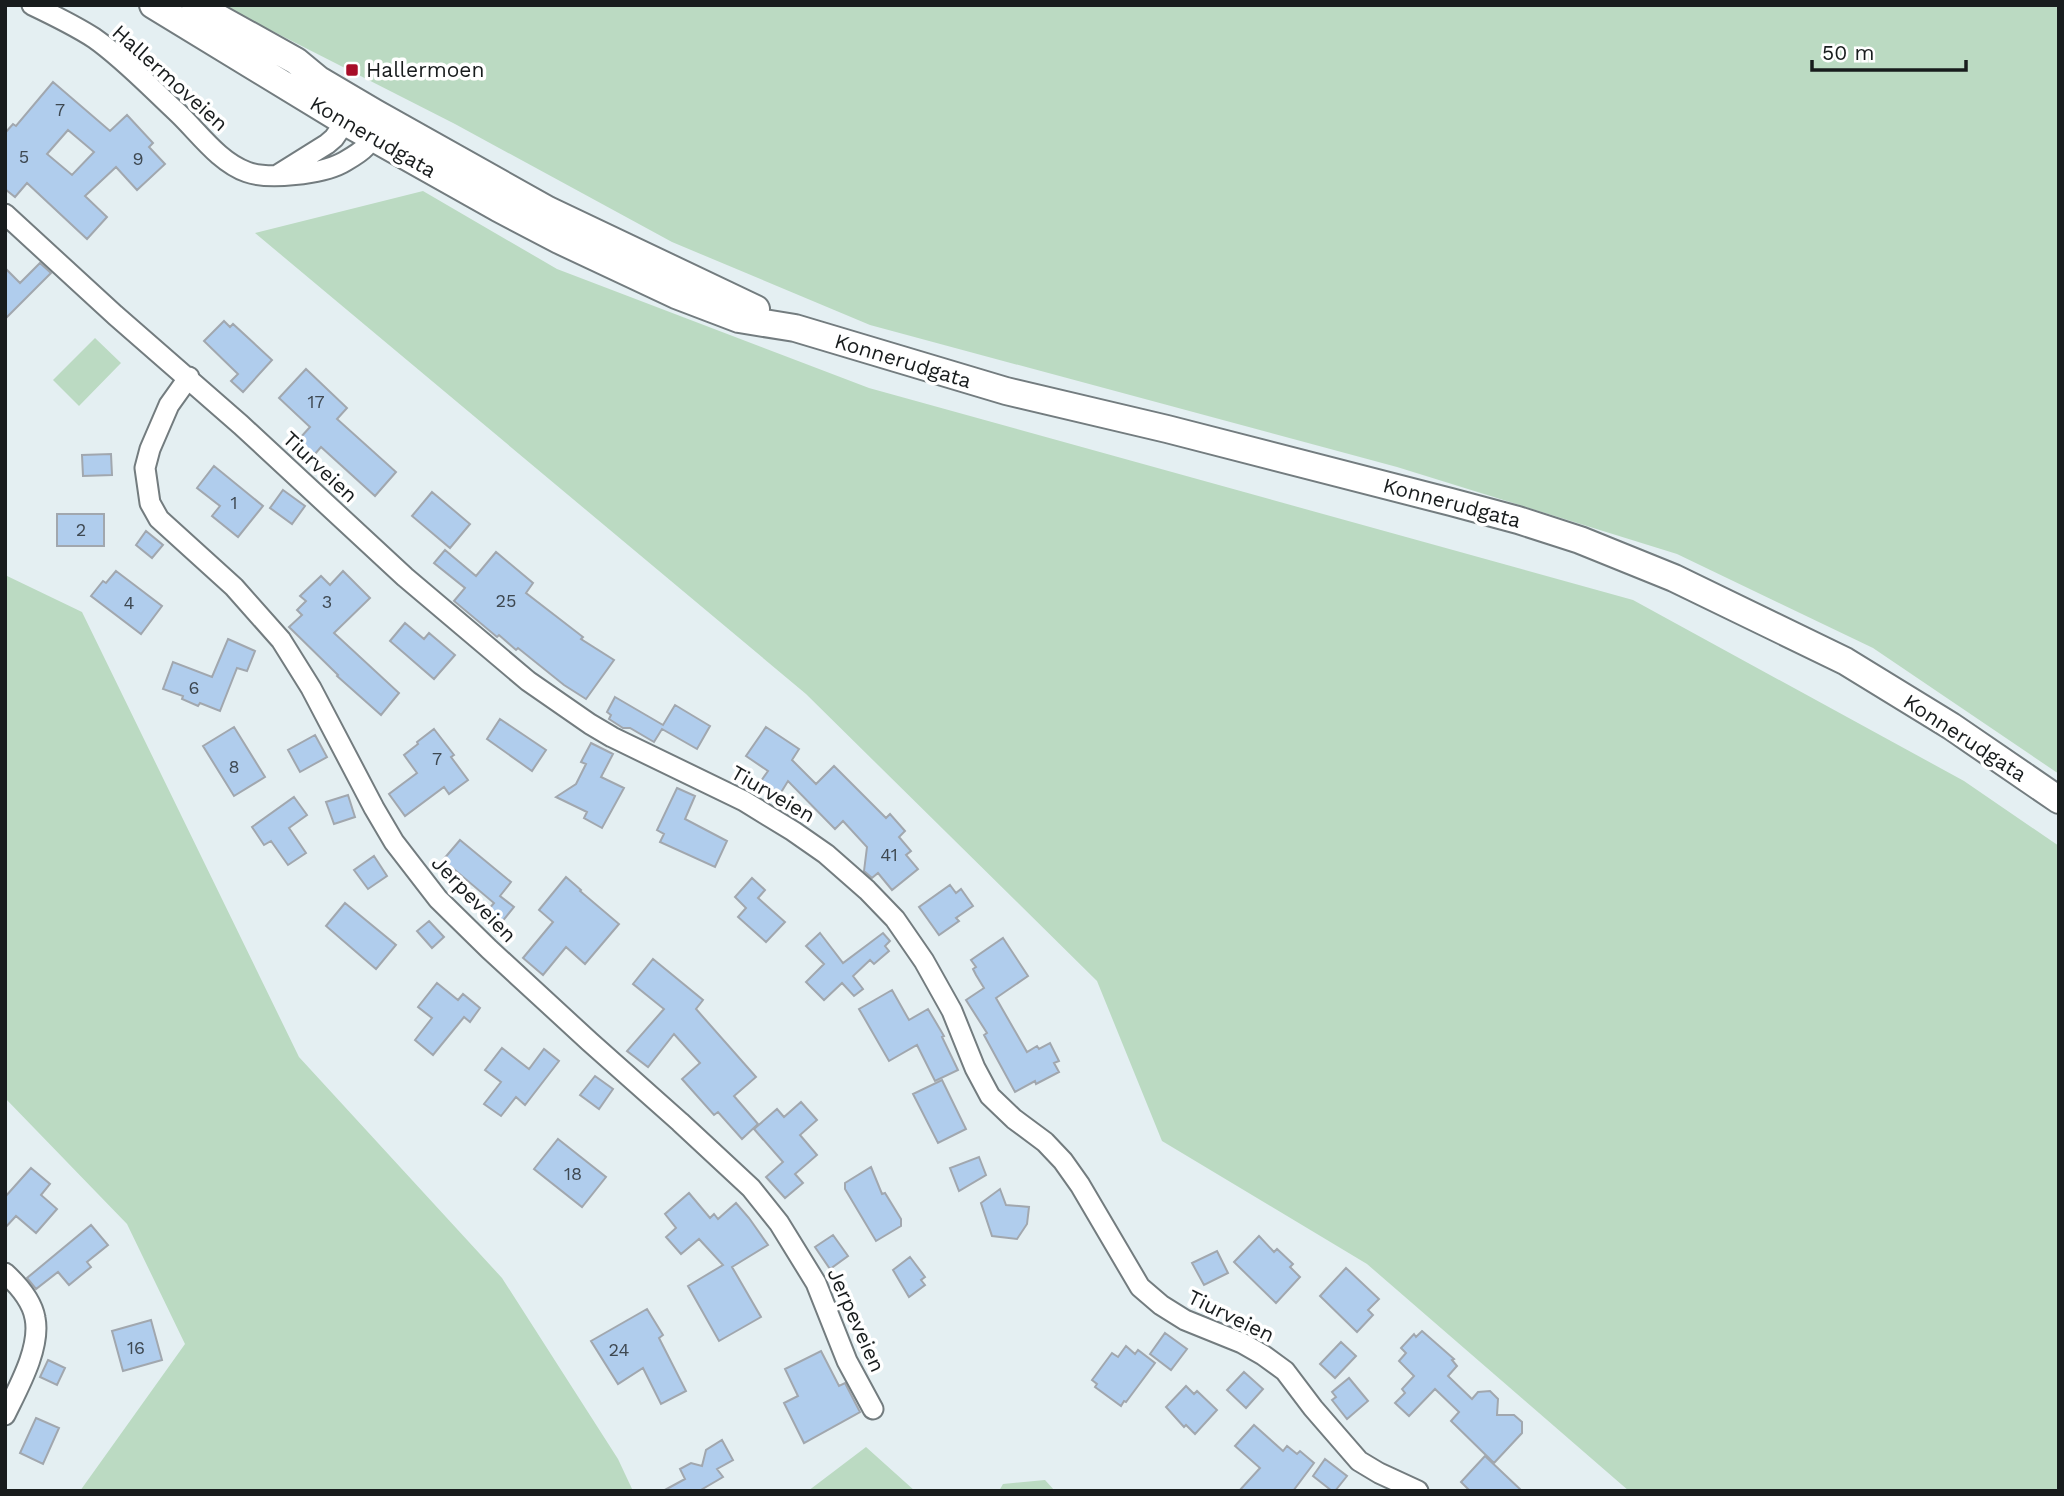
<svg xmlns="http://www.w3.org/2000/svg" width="2064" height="1496" font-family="'Work Sans',sans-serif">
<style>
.green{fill:#bbdac2}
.building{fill:#b0cded;stroke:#a1a7ae;stroke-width:2;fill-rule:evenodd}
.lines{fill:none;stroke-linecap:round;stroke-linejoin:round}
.street-casing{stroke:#737c7f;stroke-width:23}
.secondary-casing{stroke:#737c7f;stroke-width:30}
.street{stroke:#fff;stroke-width:19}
.secondary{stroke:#fff;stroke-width:26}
.poi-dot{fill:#a70d28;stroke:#fff;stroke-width:2.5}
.labels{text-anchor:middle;stroke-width:7;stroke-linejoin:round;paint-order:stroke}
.number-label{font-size:18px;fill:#3e4851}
.poi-label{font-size:21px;fill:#181c1d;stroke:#fff;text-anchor:start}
.street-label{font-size:21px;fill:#181c1d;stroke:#fff}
</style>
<rect width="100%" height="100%" fill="#e4eff2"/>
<!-- green -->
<path class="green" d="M221,5h1838v769l-186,-126 -196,-94 -280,-87 -527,-142 -198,-83 -217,-118z
M423,191l134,78 312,119 764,212 331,181 95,65v645h-430l-262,-227 -205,-123 -65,-160 -291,-287 -551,-461z
M95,338l26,25 -42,43 -26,-26z
M5,575l77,37 217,445 203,221 116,181 15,32h-553l105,-147 -58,-120 -122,-126z
M866,1447l49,44h-107z
M1045,1480l10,11h-56l4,-7z"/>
<!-- building -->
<path class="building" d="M53,82l57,49 17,-16 26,28 -4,4 16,17 -28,26 -21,-23 -31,29 22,21 -20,22 -60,-56 -12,14 -10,-8v-56l8,-9 3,2zM68,130l26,22 -22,23 -25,-21z
M40,263l11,10 -46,46v-51l15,15z
M224,321l6,6 3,-3 39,36 -29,32 -12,-11 7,-7 -34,-33z
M306,369l41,39 -10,11 59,53 -21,24 -54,-49 -13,15 -17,-14 19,-21 -31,-29z
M111,454l1,21 -29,1 -1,-21z
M214,466l49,40 -25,31 -26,-21 8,-10 -23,-18z
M283,490l22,16 -13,18 -22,-16z
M432,492l38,32 -20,24 -38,-32z
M57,514h47v32h-47z
M146,531l17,14 -11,13 -16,-13z
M445,550l31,26 20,-24 37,31 -7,10 57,44 -2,2 33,21 -28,39 -22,-14 -46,-37 -2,2 -17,-15 -2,2 -43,-36 11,-13 -31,-25z
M116,571l46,35 -21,28 -50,-38 12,-15 3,2z
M343,571l27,27 -36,35 65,60 -18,22 -44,-39 1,-1 -49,-48 13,-12 -5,-5 9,-9 -6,-5 21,-20 9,9z
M405,623l19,16 5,-6 26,22 -21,24 -44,-38z
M228,639l27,12 -8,20 -10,-3 -17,43 -20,-8 -2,3 -16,-7 1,-3 -20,-7 10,-27 39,15z
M615,697l48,28 12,-20 35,21 -13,23 -35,-20 -8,13 -24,-14h-7l-14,-9 2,-4 -4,-3z
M500,719l46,31 -14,21 -45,-32z
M234,727l31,50 -31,19 -31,-50z
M766,727l33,22 -7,11 24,24 18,-18 52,52 4,-4 15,17 -6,6 12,14 -5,4 12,14 -26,21 -14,-17 -6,5 -8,-7 3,-24 -24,-26 -8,8 -47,-48 -8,13 -19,-13 7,-10 -22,-15z
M434,729l20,26 -3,2 17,23 -19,14 -5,-7 -39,29 -16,-22 28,-21 -13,-18 14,-11 -1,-2z
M315,735l12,22 -27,15 -12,-22z
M591,743l22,11 -12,23 23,11 -22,40 -18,-10 3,-6 -31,-15 20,-13 10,-20 -5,-2z
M677,788l18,8 -10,23 42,22 -12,26 -55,-25 4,-8 -7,-4z
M348,795l7,22 -21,7 -8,-22z
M294,797l13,18 -18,13 17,25 -18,12 -17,-24 -7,4 -12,-18z
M460,840l51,42 -11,14 14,11 -17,21 -14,-12 11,-13 -51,-43z
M374,856l13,20 -19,13 -14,-19z
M566,877l15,13 -1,1 39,33 -34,40 -19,-17 -23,28 -20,-17 30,-36 -14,-12z
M752,878l13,12 -7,8 27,24 -19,20 -28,-25 8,-9 -11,-11z
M950,885l6,8 5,-4 12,17 -17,12 3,3 -20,14 -20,-28z
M345,903l51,42 -20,24 -50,-43z
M429,921l15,16 -12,11 -15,-17z
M820,933l23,30 40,-30 7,8 -5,5 4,5 -15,13 -4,-4 -17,16 10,13 -9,7 -12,-13 -18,17 -18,-18 18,-18 -18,-18z
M1003,938l25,38 -32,22 31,54 10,-6 2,3 11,-6 9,18 -5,2 5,9 -23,12 -1,-3 -20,11 -31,-57 3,-2 -21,-33 18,-12 -8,-13 -3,-6 3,-2 -5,-7z
M653,959l50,41 -7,9 60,68 -22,19 24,28 -16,15 -24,-27 -4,3 -32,-36 18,-16 -26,-29 -26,33 -21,-16 37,-42 -31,-25z
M437,983l21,17 5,-6 17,14 -10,14 -6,-5 -31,38 -18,-15 17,-22 -14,-11z
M892,990l17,30 19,-11 16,27 -2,1 16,33 -23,11 -18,-36 -28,16 -30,-52z
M502,1048l27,21 15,-20 15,12 -34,44 -9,-8 -15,19 -17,-12 17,-22 -16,-12z
M595,1076l18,13 -14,20 -19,-14z
M942,1080l24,49 -28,14 -25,-49z
M801,1102l16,18 -17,15 17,20 -22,19 8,9 -18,15 -19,-21 17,-15 -29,-33 23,-20 7,8z
M558,1139l48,38 -24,30 -48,-38z
M979,1157l7,18 -27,16 -9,-23z
M871,1167l11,27 3,-1 16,26v7l-25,15 -31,-52v-6z
M31,1168l19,16 -9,11 16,14 -21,24 -20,-17 -11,12v-31z
M1000,1189l6,16 23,2 -2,17 -10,15 -25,-3 -11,-33z
M689,1193l21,25 4,-4 4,5 18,-16 13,15 19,27 -36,22 29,50 -42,24 -31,-55 35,-21 -24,-26 -18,15 -15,-17 10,-9 -11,-14z
M91,1225l17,20 -21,17 4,5 -22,18 -11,-13 -22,17 -9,-11z
M833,1235l15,21 -18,13 -15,-22z
M1259,1236l15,16 3,-3 16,15 -3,3 10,10 -24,26 -42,-41z
M1217,1251l11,22 -24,12 -12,-22z
M910,1257l15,20 -4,3 4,5 -16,12 -16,-27z
M1346,1268l33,31 -11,11 5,5 -16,17 -37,-36z
M647,1309l16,26 -4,3 27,53 -25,13 -18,-36 -25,16 -27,-43z
M151,1320l11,40 -39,11 -11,-40z
M1422,1331l32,28 -2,1 5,6 -9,10 24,23 6,-7 12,-1 8,8 -1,16h17l8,7v11l-28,30 -43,-42 8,-9 -24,-23 -26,27 -14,-13 10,-10 -3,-4 12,-13 -15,-15 7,-8 -5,-5 13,-14 2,3z
M1165,1333l22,16 -16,21 -21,-16z
M1341,1342l15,14 -21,22 -15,-14z
M1126,1346l9,8 3,-4 17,13 -29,39 -2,-1 -3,5 -26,-19 2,-3 -5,-4 20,-27 6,4z
M821,1351l18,35 6,-3 15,29 -56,31 -20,-40 14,-7 -13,-27z
M48,1360l17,8 -8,17 -17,-8z
M1244,1372l19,17 -17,19 -19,-18z
M1349,1378l19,23 -21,18 -15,-19 4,-3 -4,-5z
M1186,1386l8,8 3,-3 20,19 -22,24 -9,-9 -2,2 -18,-20z
M36,1418l23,10 -16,36 -23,-11z
M1254,1425l29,26 4,-5 10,8 3,-3 14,12 -21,28h-54l21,-23 -25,-22z
M722,1440l11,20 -16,9 6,8 -24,14h-36l22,-12 -5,-10 11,-6 11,3 4,-16z
M1485,1456l37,35h-52l-9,-9z
M1325,1459l22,17 -12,15h-3l-19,-15z"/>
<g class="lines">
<defs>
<path id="street" d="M32,5c21,10 42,20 62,33 30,21 57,50 84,75 21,20 41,49 69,59 22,8 74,2 95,-9 19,-11 30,-16 32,-39
M279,174l48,-30 7,-6 11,-16 11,-3
M5,214l110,101 126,110 164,152 123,104 62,43 22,13 132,64 49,30 33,23 41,36 28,29 29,42 28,50 23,57 15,28 24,23 31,23 18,19 17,24 60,102 21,18 24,15 57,23 21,12 22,16 28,37 46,53 20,12 39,18
M189,377l-20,28 -19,44 -5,19 5,35 9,16 75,68 47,53 30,48 63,120 20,34 44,57 51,50 101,93 90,80 71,66 28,35 37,60 31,78 26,48
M5,1273c12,11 27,28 30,45 6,30 -17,70 -30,97"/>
<path id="secondary" d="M153,5l192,117 153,86 61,32 117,55 63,24 56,9 211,63 161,38 284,73 67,18 62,20 94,38 171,83 106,65 108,74
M195,5l101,56 23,19 56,33 173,97 208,99"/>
</defs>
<!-- street casing -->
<use href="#street" class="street-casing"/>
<!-- secondary casing -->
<use href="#secondary" class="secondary-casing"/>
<!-- street -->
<use href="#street" class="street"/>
<!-- secondary -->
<use href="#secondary" class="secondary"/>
</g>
<!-- markers -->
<rect class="poi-dot" x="345" y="63" width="14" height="14" rx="3.5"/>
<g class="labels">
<!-- number labels -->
<g class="number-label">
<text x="60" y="116">7</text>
<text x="24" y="163">5</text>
<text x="138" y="165">9</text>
<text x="316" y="408">17</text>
<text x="234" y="509">1</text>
<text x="81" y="536">2</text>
<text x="506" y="607">25</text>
<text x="327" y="608">3</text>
<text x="129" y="609">4</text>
<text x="194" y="694">6</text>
<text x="437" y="765">7</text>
<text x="234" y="773">8</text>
<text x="889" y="861">41</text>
<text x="573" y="1180">18</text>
<text x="136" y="1354">16</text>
<text x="619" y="1356">24</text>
</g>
<!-- poi labels -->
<g class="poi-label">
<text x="366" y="77">Hallermoen</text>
</g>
<!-- street labels -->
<g class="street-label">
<text transform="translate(170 78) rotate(42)" y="7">Hallermoveien</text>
<text transform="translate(373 137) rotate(30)" y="7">Konnerudgata</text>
<text transform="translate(903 361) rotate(17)" y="7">Konnerudgata</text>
<text transform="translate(320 467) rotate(43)" y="7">Tiurveien</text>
<text transform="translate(1452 503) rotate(15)" y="7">Konnerudgata</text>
<text transform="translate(1965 738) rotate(33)" y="7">Konnerudgata</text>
<text transform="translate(773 794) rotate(30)" y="7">Tiurveien</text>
<text transform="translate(474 899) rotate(46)" y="7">Jerpeveien</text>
<text transform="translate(1231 1316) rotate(26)" y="7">Tiurveien</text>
<text transform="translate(856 1320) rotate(66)" y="7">Jerpeveien</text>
</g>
</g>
<!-- border -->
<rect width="2064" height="1496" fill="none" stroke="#181c1d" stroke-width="14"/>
<!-- scale -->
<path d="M1812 60v10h154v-10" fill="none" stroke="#181c1d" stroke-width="3.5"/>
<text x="1822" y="60" font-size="21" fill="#181c1d" stroke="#ffffff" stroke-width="5" paint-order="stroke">50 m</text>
</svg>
